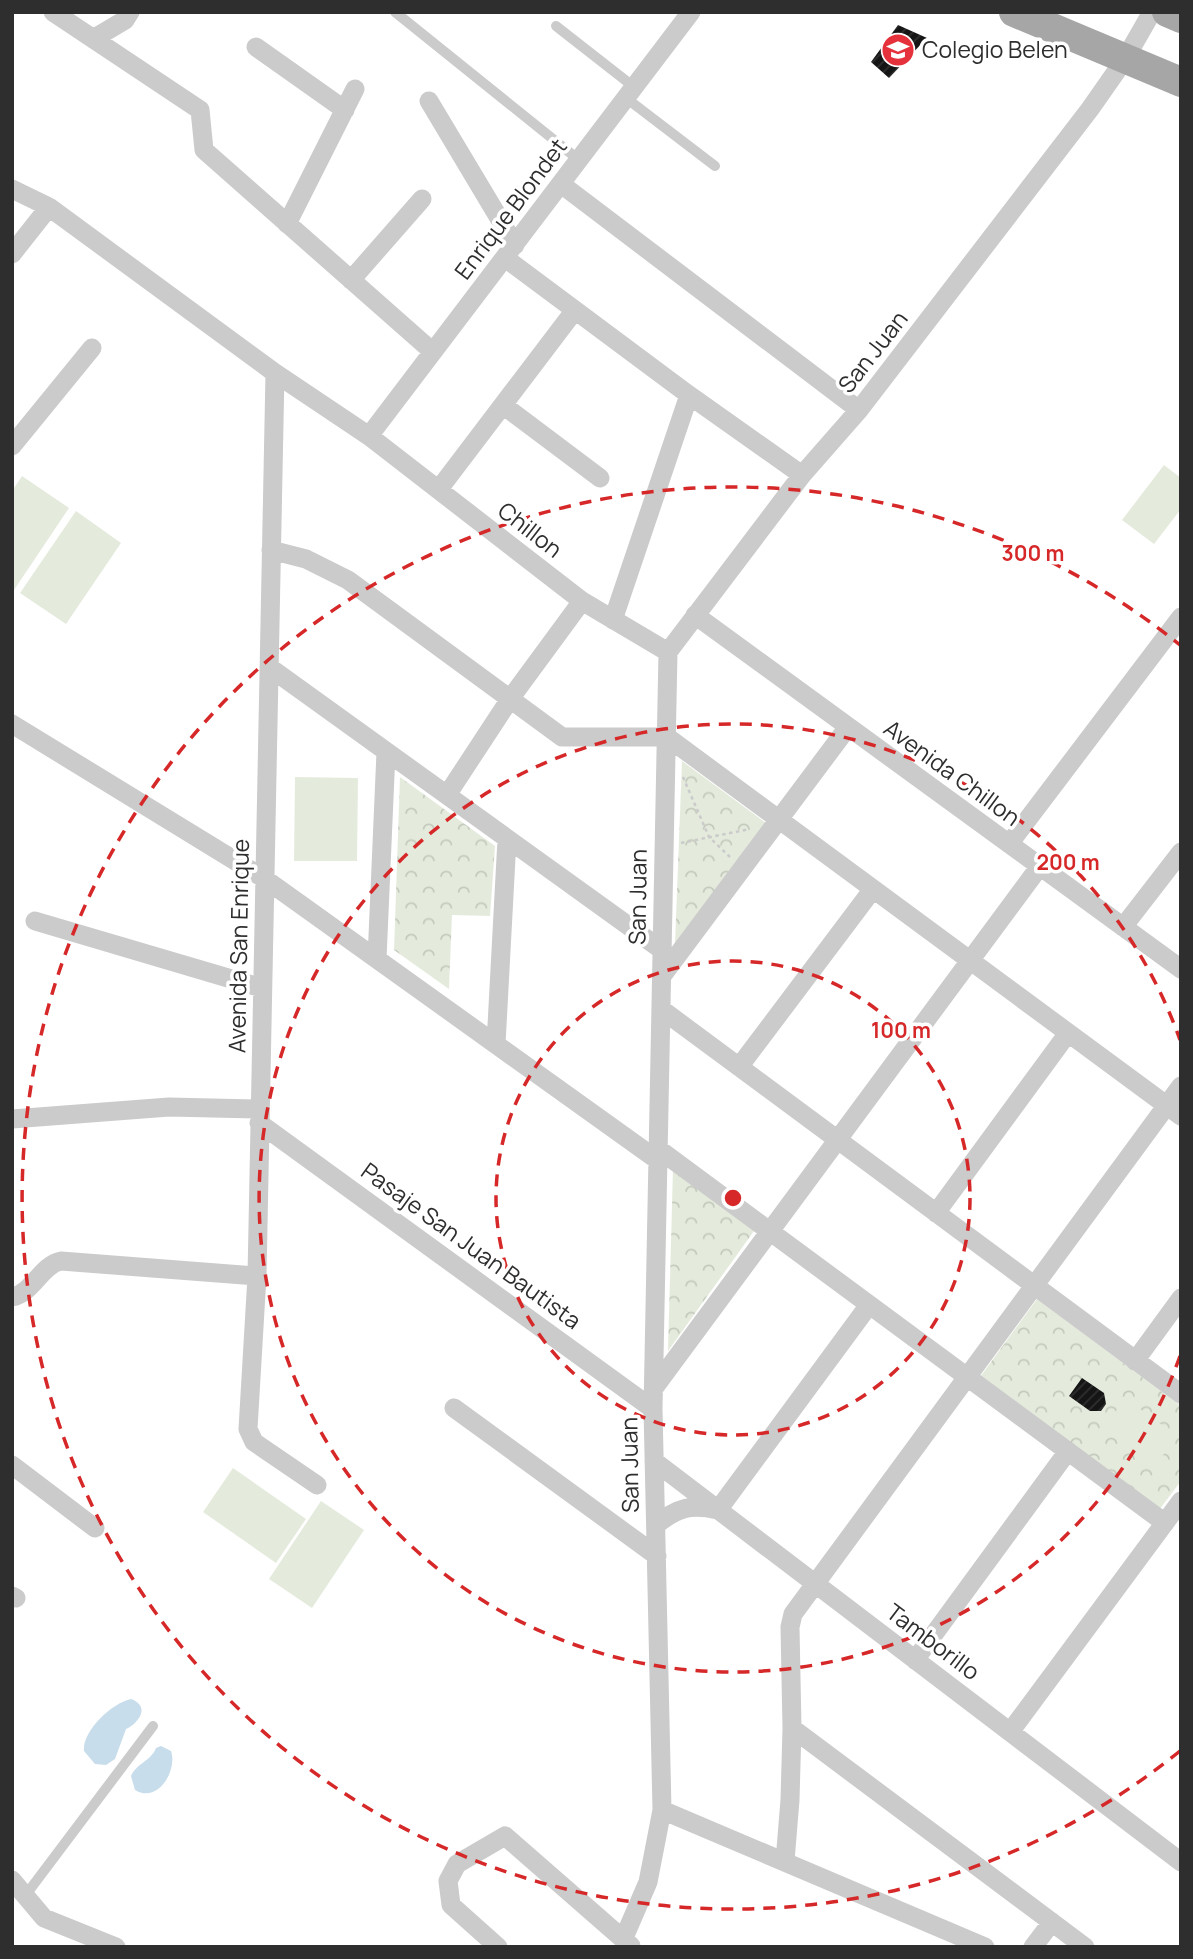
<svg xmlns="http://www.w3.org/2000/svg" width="1193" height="1959" font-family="Manrope,sans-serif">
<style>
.park{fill:url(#park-crowns)}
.garden{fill:#e4ebdc}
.water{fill:#c8ddeb}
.building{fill:url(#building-hatch)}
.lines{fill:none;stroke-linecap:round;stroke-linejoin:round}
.path{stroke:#cbcbcb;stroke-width:2.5;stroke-dasharray:3.5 3.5;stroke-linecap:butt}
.service{stroke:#cbcbcb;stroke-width:10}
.minor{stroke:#cbcbcb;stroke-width:19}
.primary{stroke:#a6a6a6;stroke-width:30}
.ring{fill:none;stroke:#d62828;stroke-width:3.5;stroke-dasharray:12 9}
.labels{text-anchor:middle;stroke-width:7;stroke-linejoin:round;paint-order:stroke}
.poi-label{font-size:23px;fill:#2e2e2e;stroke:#fff;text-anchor:start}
.street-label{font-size:23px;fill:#2e2e2e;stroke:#fff}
.centre{fill:#d62828;stroke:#fff;stroke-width:3.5}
.ring-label{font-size:21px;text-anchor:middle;font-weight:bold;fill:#d62828;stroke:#fff;stroke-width:7;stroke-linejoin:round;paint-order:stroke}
</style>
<defs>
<pattern id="park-crowns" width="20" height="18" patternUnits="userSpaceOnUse" patternTransform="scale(1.75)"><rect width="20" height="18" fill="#e4ebdc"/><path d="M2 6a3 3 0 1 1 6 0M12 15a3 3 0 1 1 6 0" fill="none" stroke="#c4cabd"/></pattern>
<pattern id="building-hatch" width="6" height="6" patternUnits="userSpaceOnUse" patternTransform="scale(1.75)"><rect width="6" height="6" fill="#151515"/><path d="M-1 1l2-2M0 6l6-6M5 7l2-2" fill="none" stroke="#2f2f2f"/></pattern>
</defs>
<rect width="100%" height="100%" fill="#fff"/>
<!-- park -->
<path class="park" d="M682,761l84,62 -91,121z
M400,777l95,69 -5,70 -38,-1 -3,74 -55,-39z
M673,1169l81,62 -86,120z
M1037,1299l144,107v75l-22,29 -179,-133z"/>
<!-- garden -->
<path class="garden" d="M1164,465l17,13v31l-27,35 -32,-24z
M22,476l47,32 -55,82 -2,-99z
M76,511l45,32 -55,81 -46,-31z
M295,777l63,1 -1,83h-63z
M1125,1398l52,38 -22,30 -51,-38z
M233,1468l73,51 -30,44 -73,-51z
M321,1501l43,29 -52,78 -43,-29z"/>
<!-- water -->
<path class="water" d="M131,1699c19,7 9,23 -5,30l-11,30 -9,6 -11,-1 -11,-13c-2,-20 28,-48 47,-52z
M161,1746l10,5c7,20 -14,53 -36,39l-4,-14c6,-13 20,-15 25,-28z"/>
<!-- building -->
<path class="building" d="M898,25l29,13 -38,40 -18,-16z
M1082,1378l22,15 2,11 -5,7h-11l-21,-15z"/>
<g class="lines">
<!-- path -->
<path class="path" d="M683,777l26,60 21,20
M681,843l69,-14"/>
<!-- service -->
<path class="service" d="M395,12l184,148
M556,26l78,61
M626,98l89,68
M25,1896l128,-170"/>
<!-- minor -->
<path class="minor" d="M53,12l147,98 4,40 229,202
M93,39l32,-19 5,-8
M256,47l89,63
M429,101l86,144
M561,184l298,226
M12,189l37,18 226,166 94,63 213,165 86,51
M287,224l68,-135
M12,254l37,-47
M505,258l184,137 113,80
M351,280l71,-81
M275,373l-18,903 -9,153 6,13 63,43
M503,405l97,73
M369,436l322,-424
M12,446l80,-98
M439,489l136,-179
M271,550l35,9 42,21 214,157h105l514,379
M695,615l486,354
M613,620l76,-225
M269,667l393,283
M12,724l253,155 391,280
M447,795l63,-96 72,-98
M1009,844l172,-227
M35,921l227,67
M1123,927l58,-75
M377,959l9,-207
M662,976l186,-249
M661,1009l520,385
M496,1044l11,-205
M739,1067l134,-178
M12,1119l157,-12 91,2
M259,1123l394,286
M657,1148l508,375
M936,1213l132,-180
M12,1297c21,-4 29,-32 49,-36l196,15
M1135,1361l46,-63
M654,1388l386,-522
M454,1408l203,148
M654,1461l527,401
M12,1465l83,63
M656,1525c22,-18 35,-21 62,-15l151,-205
M12,1596l4,2
M915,1660l153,-209
M792,1728l293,219
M1010,1732l171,-231
M662,1810l323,137
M785,1861l5,-61 2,-72 -2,-101 3,-13 388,-528
M12,1880l32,38 72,29
M623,1940l25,-58 14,-72 -9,-401 15,-757 134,-177 57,-65 231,-301 35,-50 27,-47
M498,1947l-47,-42 -3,-24 9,-17 48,-28 126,110
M1033,1947l19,-25"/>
<!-- primary -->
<path class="primary" d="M1014,12l167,70
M1167,12l14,6"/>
</g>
<!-- distance rings -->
<g class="ring">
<circle cx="733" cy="1198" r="237"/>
<path d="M1180 1356A474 474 0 1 1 1180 1040"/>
<path d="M1180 1751A711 711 0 1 1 1180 645"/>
</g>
<!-- icons -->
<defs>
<symbol id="school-disc" viewBox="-11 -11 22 22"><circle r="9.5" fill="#e4313c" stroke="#fff"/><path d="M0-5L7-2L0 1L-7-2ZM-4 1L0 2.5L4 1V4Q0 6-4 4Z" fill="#fff"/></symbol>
</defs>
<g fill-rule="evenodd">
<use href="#school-disc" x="879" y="31" width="38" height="38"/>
</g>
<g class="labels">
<!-- poi labels -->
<g class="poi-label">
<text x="922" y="58">Colegio Belen</text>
</g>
<!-- street labels -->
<g class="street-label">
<text transform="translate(511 209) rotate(-53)" y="8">Enrique Blondet</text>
<text transform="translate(873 352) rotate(-52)" y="8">San Juan</text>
<text transform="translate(530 530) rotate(38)" y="8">Chillon</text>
<text transform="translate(952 773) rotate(36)" y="8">Avenida Chillon</text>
<text transform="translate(638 897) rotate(-89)" y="8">San Juan</text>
<text transform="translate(239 946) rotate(-89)" y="8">Avenida San Enrique</text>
<text transform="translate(471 1246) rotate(36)" y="8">Pasaje San Juan Bautista</text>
<text transform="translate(630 1465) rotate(-91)" y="8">San Juan</text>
<text transform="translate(933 1642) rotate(37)" y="8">Tamborillo</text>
</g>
</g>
<circle cx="733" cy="1198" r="10" class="centre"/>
<g class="ring-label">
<text x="1033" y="561">300 m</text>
<text x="1068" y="870">200 m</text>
<text x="901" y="1038">100 m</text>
</g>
<!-- border -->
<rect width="1193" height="1959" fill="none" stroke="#2e2e2e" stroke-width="28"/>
</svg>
